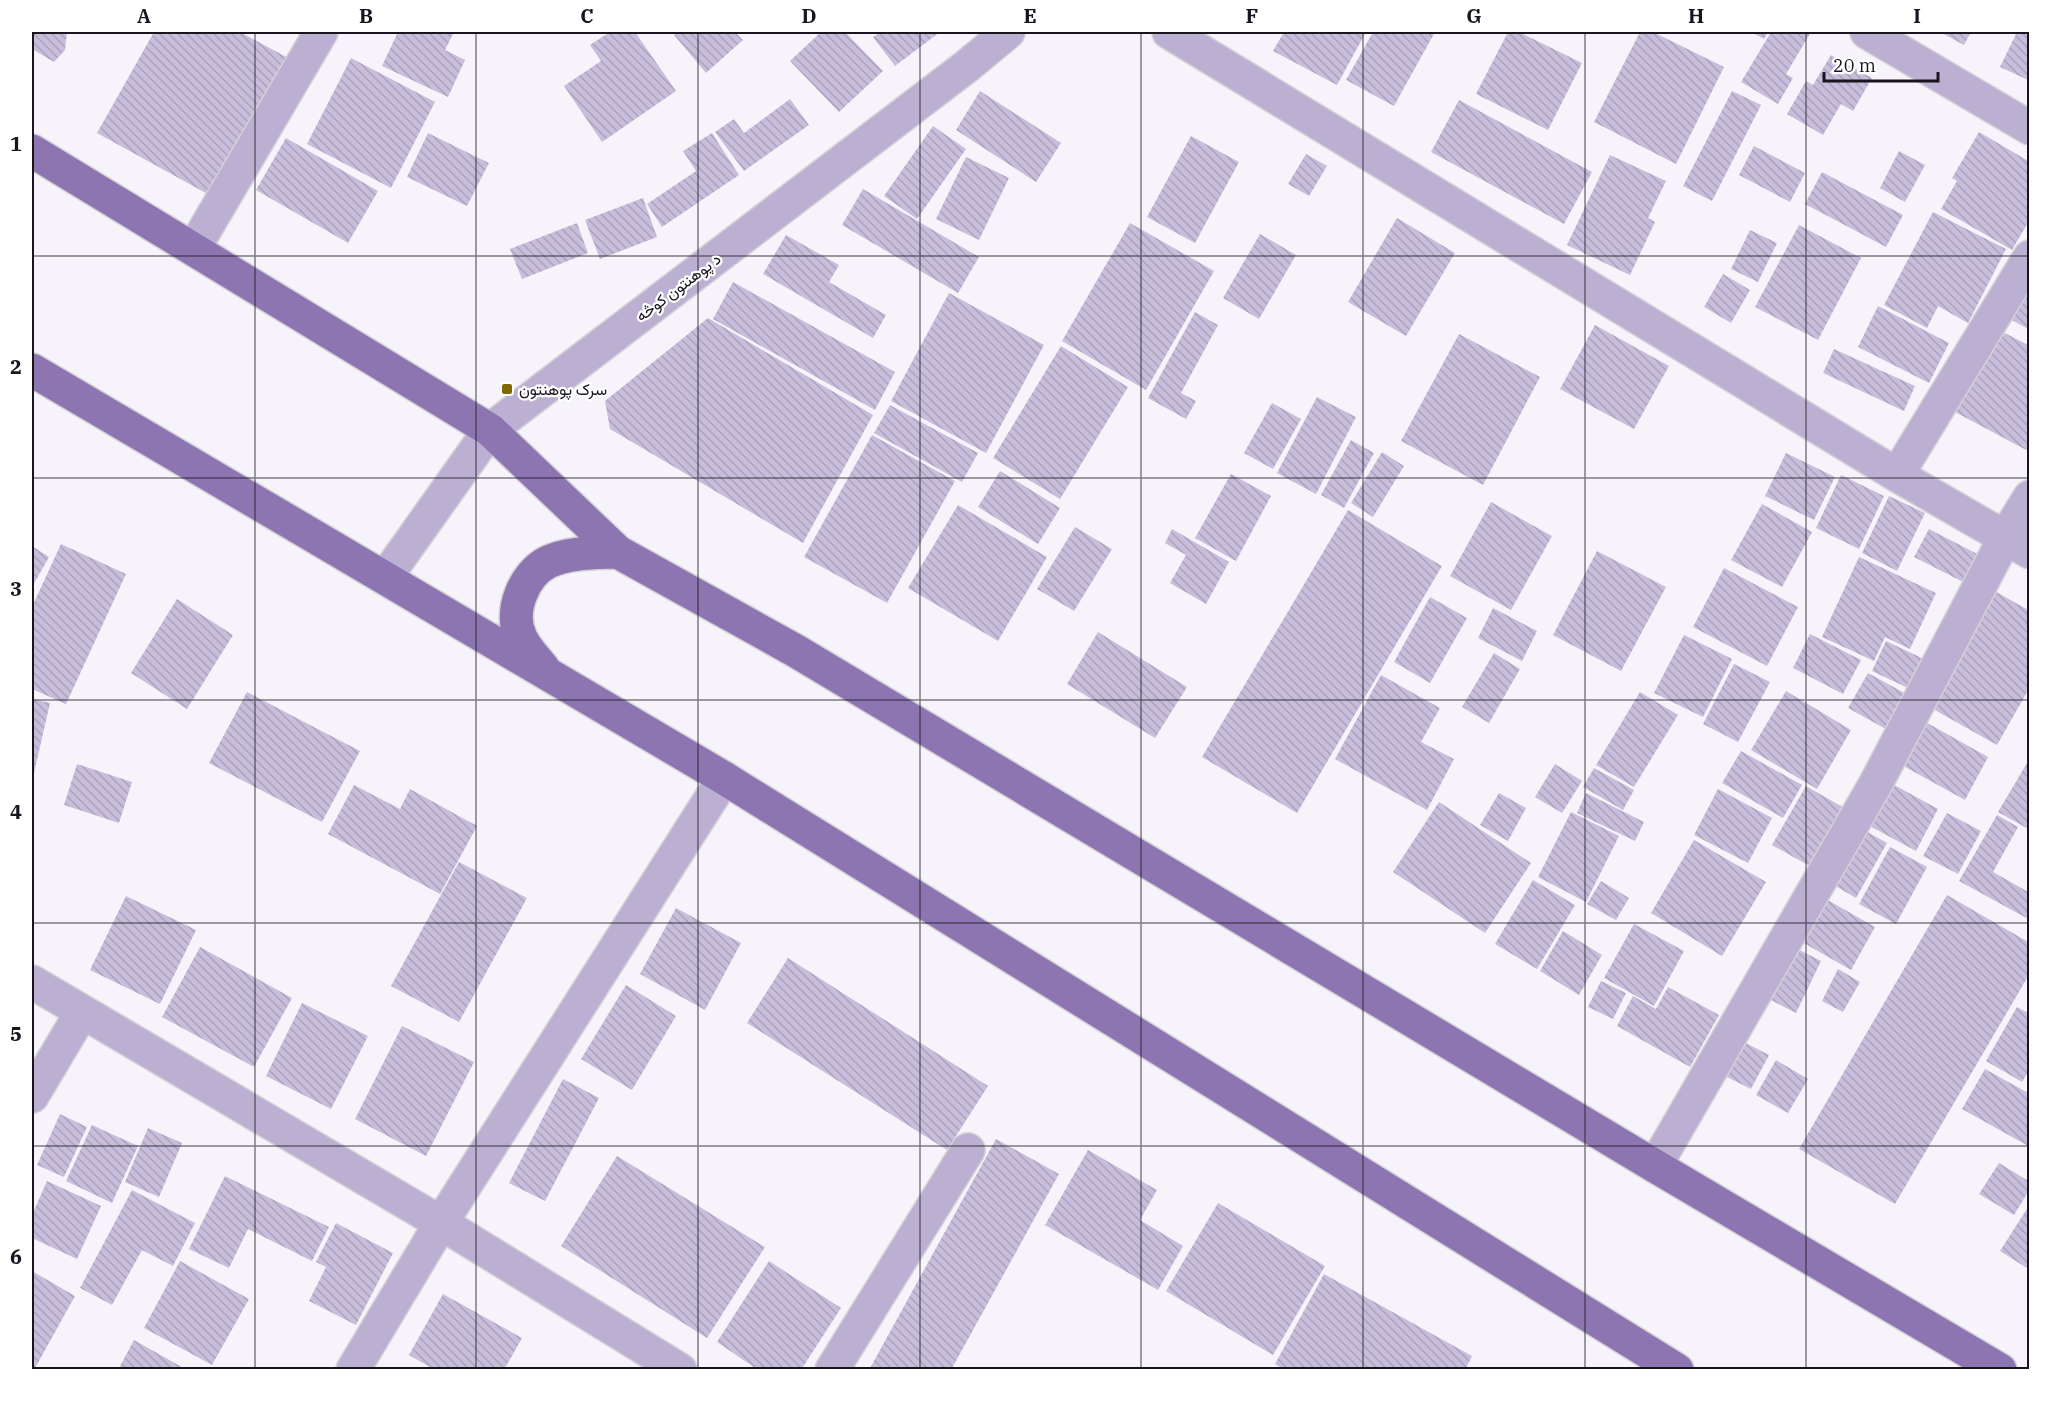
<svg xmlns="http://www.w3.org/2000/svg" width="2061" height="1401" font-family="'IBM Plex Serif',Vazirmatn,serif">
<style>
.building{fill:url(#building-back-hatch)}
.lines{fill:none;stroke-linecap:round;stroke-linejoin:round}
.minor-casing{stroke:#d3d0d7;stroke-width:36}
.major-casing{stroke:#d3d0d7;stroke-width:36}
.minor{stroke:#bcb0d2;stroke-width:33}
.major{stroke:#8c75b1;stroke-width:33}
.grid{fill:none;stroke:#19151f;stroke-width:1.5;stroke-opacity:0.55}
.poi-dot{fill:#826800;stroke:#fff;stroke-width:2}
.labels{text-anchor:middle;stroke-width:4.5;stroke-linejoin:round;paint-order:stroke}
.street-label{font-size:16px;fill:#19151f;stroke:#fff}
.poi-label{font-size:16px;fill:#19151f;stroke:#fff;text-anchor:start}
.neatline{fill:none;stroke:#19151f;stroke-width:2}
.grid-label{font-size:20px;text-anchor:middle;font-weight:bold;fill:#19151f}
</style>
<defs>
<pattern id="building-back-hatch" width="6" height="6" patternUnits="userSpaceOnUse" patternTransform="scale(1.5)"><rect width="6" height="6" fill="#c8bedc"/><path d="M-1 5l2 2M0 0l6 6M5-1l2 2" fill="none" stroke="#aba2bc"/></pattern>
</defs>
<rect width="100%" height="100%" fill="#f6f4fa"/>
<!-- building -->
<path class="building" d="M32,32h35l-2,18 -11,12 -22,-13z
M154,32h86l50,27 -77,138 -116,-64z
M398,32h56l-9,18 20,10 -17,37 -66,-31z
M610,32h25l41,59 -74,51 -38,-56 37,-25 -11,-16z
M678,32h57l8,8 -37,33 -32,-38z
M821,32h24l38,39 -44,41 -49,-51z
M881,32h59l-45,34 -22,-29z
M1284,32h82l-29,53 -64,-34z
M1373,32h62l-41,74 -48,-26z
M1508,32h11l63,31 -34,67 -72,-36z
M1640,32h13l71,35 -48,97 -82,-42z
M1751,32h17l-4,7z
M1771,32h40l-25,42 7,4 -15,26 -37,-22z
M1940,32h31l-7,13z
M2017,32h13v49l-30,-14z
M1831,55l41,23 -19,33 -12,-7 -18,31 -36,-21 19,-33 7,4z
M351,58l84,44 -44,86 -84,-44z
M980,91l81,52 -25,39 -80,-52z
M1732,91l29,14 -49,96 -29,-15z
M790,99l19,26 -65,46 -29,-39 19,-13 10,14z
M1459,100l133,72 -28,52 -133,-72z
M933,126l33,23 -49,70 -33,-23z
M1979,132l51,30v57l-18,31 -71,-41 16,-28 -5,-3z
M428,133l61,30 -22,43 -60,-29z
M712,133l27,42 -77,52 -15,-23 49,-33 -13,-20z
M1191,136l48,26 -44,81 -48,-26z
M286,138l92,53 -30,52 -92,-53z
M1754,146l51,27 -15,29 -51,-27z
M1899,151l26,14 -20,37 -25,-14z
M1306,154l21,12 -18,30 -21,-12z
M1610,155l56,26 -18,37 7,4 -25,53 -63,-30z
M966,157l43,21 -30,62 -43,-21z
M1822,172l81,43 -17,32 -81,-43z
M863,189l116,68 -21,36 -116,-68z
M643,198l14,39 -57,22 -15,-39z
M1933,212l73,37 -38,74 -30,-17 -11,22 -43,-23z
M1397,218l58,35 -49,83 -58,-34z
M577,223l11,30 -66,26 -12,-30z
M1130,223l84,48 -68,119 -84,-49z
M1799,225l62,33 -43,82 -63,-33z
M1750,230l27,13 -19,39 -27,-13z
M1260,234l36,21 -37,64 -36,-21z
M786,235l53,30 -10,17 57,33 -13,23 -110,-64z
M1723,274l27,16 -19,33 -27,-16z
M2030,274v56l-24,-13z
M733,282l162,90 -20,38 -162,-91z
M949,293l95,52 -58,108 -95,-52z
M1878,306l71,37 -20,40 -71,-36z
M1195,312l23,13 -37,68 15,8 -10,18 -38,-21z
M708,318l165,97 -70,128 -193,-114 -5,-28z
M1595,325l74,41 -35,63 -74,-40z
M1999,330l31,16v106l-75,-40z
M1459,334l81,43 -57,108 -82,-44z
M1061,346l67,41 -68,112 -67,-41z
M1834,349l81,37 -11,25 -81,-38z
M1317,397l39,20 -40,77 -39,-21z
M1272,403l29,16 -28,50 -29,-16z
M890,405l88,48 -16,29 -88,-49z
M872,435l83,46 -68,122 -83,-46z
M1351,440l23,13 -30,55 -23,-13z
M1382,452l22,14 -31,51 -22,-14z
M1786,453l49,24 -21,43 -49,-24z
M1000,471l60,37 -22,36 -60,-37z
M1231,474l40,22 -35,65 -41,-23z
M1841,475l43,21 -25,53 -43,-21z
M1889,496l36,17 -28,58 -35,-18z
M1491,502l61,34 -41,74 -61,-34z
M1762,504l50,28 -30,55 -51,-27z
M958,505l89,52 -49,84 -90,-53z
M1348,510l94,56 -145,247 -95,-56z
M1075,527l37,22 -38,62 -37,-22z
M1172,529l57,33 -23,42 -36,-21 16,-28 -21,-12z
M1929,529l56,29 -14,28 -57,-29z
M61,544l65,30 -60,130 -34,-15v-82z
M32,546l17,11 -17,30z
M1597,551l69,36 -45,84 -68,-36z
M1859,557l77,36 -26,56 -25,-12 -11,24 -52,-24z
M1724,568l74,39 -31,59 -74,-39z
M1991,589l39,22v76l-33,58 -71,-40z
M1430,597l37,21 -37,65 -36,-21z
M177,599l56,36 -46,74 -56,-36z
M1493,608l44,23 -15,30 -44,-23z
M1098,632l89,55 -32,51 -88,-54z
M1810,634l51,26 -18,34 -50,-26z
M1684,635l48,24 -29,58 -49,-24z
M1886,641l40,19 -14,30 -40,-19z
M1494,653l26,16 -31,54 -27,-16z
M1734,664l36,18 -32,60 -35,-18z
M1868,673l42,23 -19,36 -43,-24z
M1381,675l59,33 -19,34 33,17 -27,51 -92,-51z
M1786,691l65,39 -34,59 -66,-39z
M247,692l113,59 -38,71 -113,-59z
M1640,692l38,23 -44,72 -38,-22z
M32,699l18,4 -18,79z
M1922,720l66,37 -23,43 -67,-37z
M1741,751l61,34 -19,33 -61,-35z
M2030,758v72l-32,-18z
M77,764l55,18 -13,41 -55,-18z
M1555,764l27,17 -20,32 -27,-16z
M1594,768l40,22 -11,20 -40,-23z
M1887,781l51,28 -22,42 -52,-28z
M354,785l46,24 10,-20 67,37 -37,68 -112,-60z
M1806,786l40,23 -33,59 -41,-23z
M1718,789l54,29 -24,45 -54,-28z
M1499,793l27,15 -18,33 -28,-16z
M1586,793l58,29 -9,19 -58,-28z
M1439,802l92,61 -46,70 -92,-61z
M1571,812l48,24 -33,66 -48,-25z
M1947,813l34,18 -23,43 -35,-18z
M1997,815l21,12 -25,45 37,21v27l-71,-39z
M1859,827l28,16 -31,55 -29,-17z
M1694,840l72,42 -44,74 -71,-43z
M1890,847l37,20 -31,57 -37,-20z
M459,862l68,36 -68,124 -68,-36z
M1533,880l42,25 -38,64 -42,-25z
M1601,881l28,17 -13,22 -29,-16z
M1819,895l56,32 -24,43 -56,-32z
M1947,895l83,48v30l-135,231 -96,-55z
M126,896l70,34 -36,74 -70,-34z
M676,908l65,35 -36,67 -65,-36z
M1634,924l50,27 -30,55 -50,-28z
M1563,931l39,24 -23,40 -39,-24z
M1788,944l33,17 -25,52 -33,-17z
M200,947l92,51 -38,69 -92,-50z
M788,958l200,128 -41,64 -200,-127z
M1838,969l22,13 -17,30 -21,-11z
M1601,981l25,12 -13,26 -25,-12z
M626,985l50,31 -44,74 -51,-31z
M1668,987l51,28 -29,52 -73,-41 16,-30 23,13z
M302,1003l66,33 -37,73 -65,-33z
M2017,1007l13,7v55l-8,13 -36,-21z
M402,1026l72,36 -48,94 -71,-37z
M1734,1037l35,18 -18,34 -34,-17z
M1776,1060l32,19 -20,34 -32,-18z
M1985,1069l45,25v53l-68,-38z
M563,1079l36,19 -54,103 -36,-18z
M60,1114l27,13 -23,50 -27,-12z
M92,1125l46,21 -26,57 -46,-22z
M148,1128l34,15 -23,54 -34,-15z
M996,1139l63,35 -108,196h-82z
M1088,1150l69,40 -17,30 43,26 -25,44 -113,-65z
M617,1156l148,91 -58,91 -146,-92z
M1999,1163l31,19v7l-16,26 -35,-21z
M225,1176l104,51 -17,34 -64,-32 -19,39 -40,-19z
M47,1181l54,25 -24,53 -45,-21v-23z
M132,1190l63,33 -22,43 -31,-16 -30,55 -32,-17z
M1218,1203l107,63 -52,89 -107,-64z
M2030,1204v66l-30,-19z
M336,1223l57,30 -37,72 -47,-24 17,-34 -10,-5z
M180,1261l69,38 -37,66 -68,-37z
M769,1261l72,47 -40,62h-43l-41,-28z
M32,1271l43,25 -41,74h-2z
M1324,1274l148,82 -7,14h-180l-10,-6z
M443,1294l79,44 -18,32h-69l-26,-15z
M134,1340l53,30h-69z"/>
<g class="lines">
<defs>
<path id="minor" d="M1169,32l728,443 133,77
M1867,32l163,96
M194,248l127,-216
M1897,475l133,-218
M385,578l105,-148 477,-364 41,-34
M32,982l409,241 239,147
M32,1096l50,-84
M1655,1166l220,-381 131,-249 24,-39
M353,1370l88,-147 283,-445
M832,1370l136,-220"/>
<path id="major" d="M32,151l458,279 128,122 178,99 859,515 345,204
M32,370l692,408 953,592
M543,668c-7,-9 -17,-19 -22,-30 -13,-26 3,-64 27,-76 21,-10 48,-9 70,-10"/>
</defs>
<!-- minor casing -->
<use href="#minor" class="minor-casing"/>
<!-- major casing -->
<use href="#major" class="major-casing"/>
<!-- minor -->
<use href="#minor" class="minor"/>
<!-- major -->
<use href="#major" class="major"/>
</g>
<!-- grid -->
<path class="grid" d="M255,32v1338M476,32v1338M698,32v1338M920,32v1338M1141,32v1338M1363,32v1338M1585,32v1338M1806,32v1338M32,256h1998M32,478h1998M32,700h1998M32,923h1998M32,1146h1998"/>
<!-- markers -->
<rect class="poi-dot" x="501" y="383" width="12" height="12" rx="3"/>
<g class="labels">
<!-- street labels -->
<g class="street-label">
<text transform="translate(678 287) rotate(-37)" y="6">د پوهنتون کوڅه</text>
</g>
<!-- poi labels -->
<g class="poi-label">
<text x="519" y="395">سرک پوهنتون</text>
</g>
</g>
<!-- border -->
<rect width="2061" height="1401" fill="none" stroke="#ffffff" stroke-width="66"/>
<!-- scale -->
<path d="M1824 72v9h114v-9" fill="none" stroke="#19151f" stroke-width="3"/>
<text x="1833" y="72" font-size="18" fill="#19151f" stroke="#ffffff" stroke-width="4.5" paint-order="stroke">20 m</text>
<rect x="33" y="33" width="1995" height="1335" class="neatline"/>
<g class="grid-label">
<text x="144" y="23">A</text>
<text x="366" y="23">B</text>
<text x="587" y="23">C</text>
<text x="809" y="23">D</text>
<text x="1030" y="23">E</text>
<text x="1252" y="23">F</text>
<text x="1474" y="23">G</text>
<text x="1696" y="23">H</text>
<text x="1917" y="23">I</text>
<text x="16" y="151">1</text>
<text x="16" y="374">2</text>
<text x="16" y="596">3</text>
<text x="16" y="819">4</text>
<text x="16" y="1041">5</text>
<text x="16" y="1264">6</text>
</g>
</svg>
